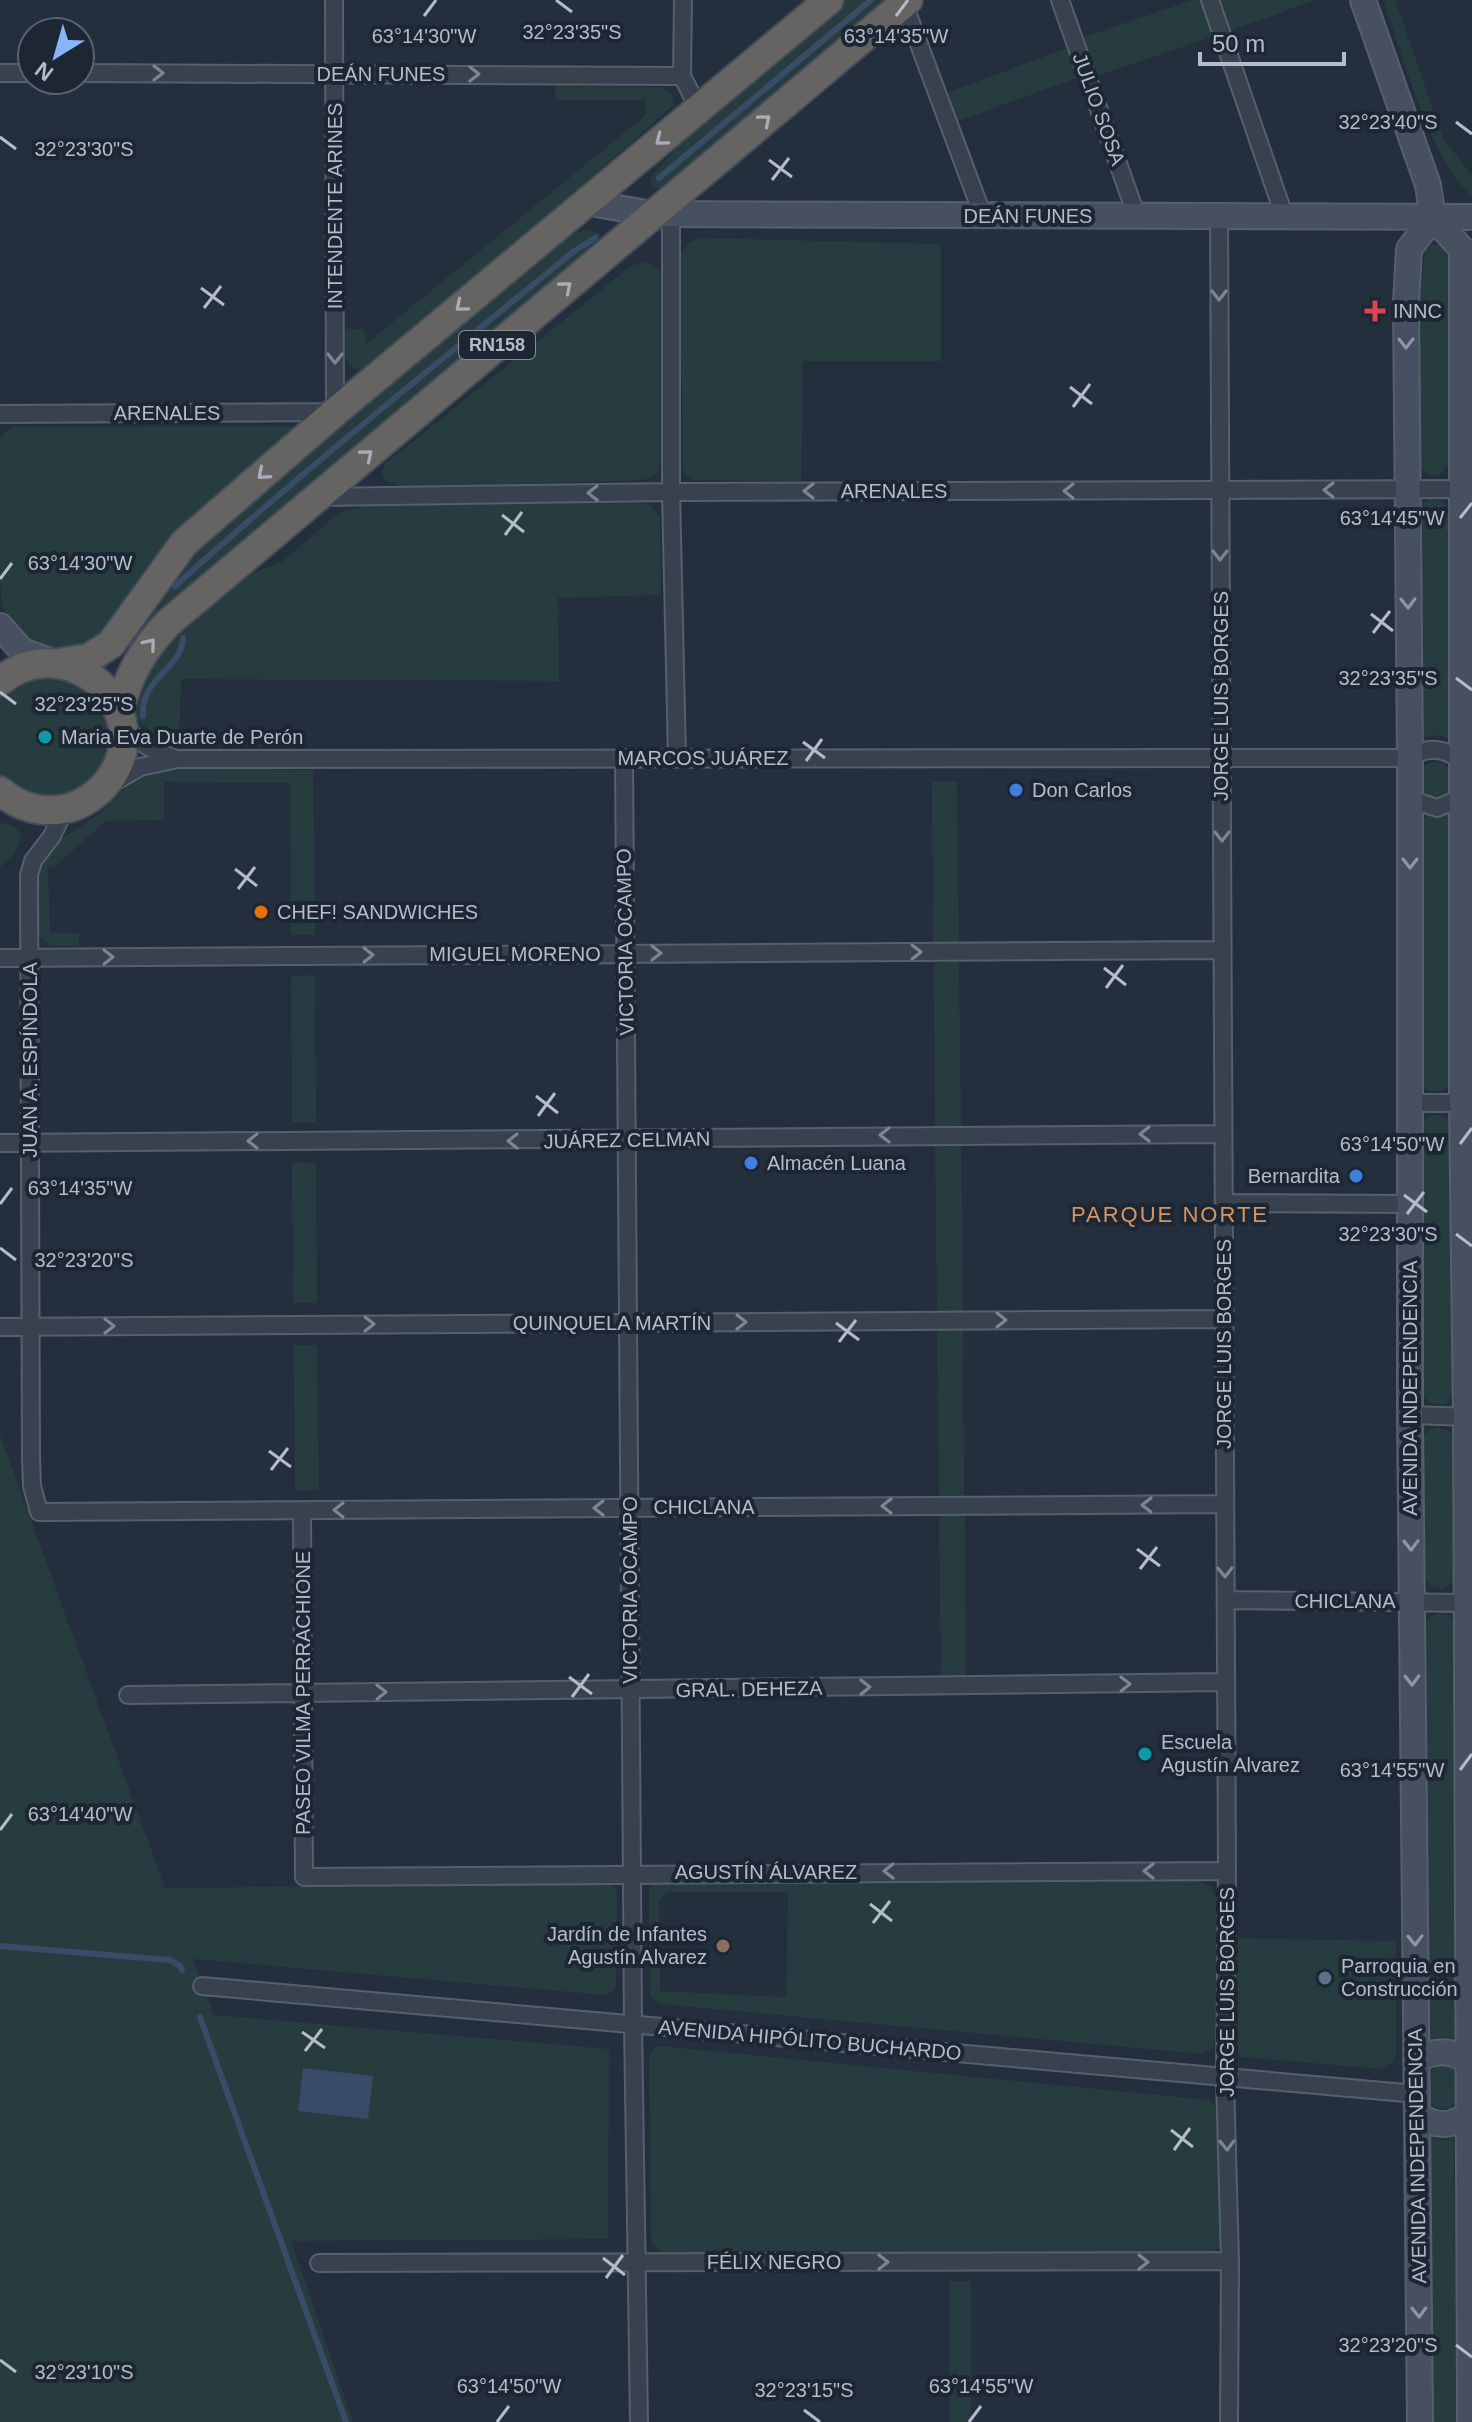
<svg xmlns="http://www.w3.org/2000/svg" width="1472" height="2422" font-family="Helvetica,sans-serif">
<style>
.green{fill:#263c3f;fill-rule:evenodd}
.water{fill:#394c67}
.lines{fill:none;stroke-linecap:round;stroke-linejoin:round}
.stream{stroke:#394c67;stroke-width:6}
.minor-casing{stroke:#565f6c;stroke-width:20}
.secondary-casing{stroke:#565f6c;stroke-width:28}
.trunk-casing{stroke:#434c59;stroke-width:32}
.minor{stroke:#38414e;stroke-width:16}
.secondary{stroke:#465061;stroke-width:24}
.trunk{stroke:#656462;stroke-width:28}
.oneway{stroke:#7c8592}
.oneway2{stroke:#a8afba}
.oneway3{stroke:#8e96a5}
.ticks{fill:none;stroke:#b4bcc9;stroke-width:3}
.health-dot{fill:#e0444e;stroke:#1d2633;stroke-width:3}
.culture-dot{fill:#0f9aa8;stroke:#1d2633;stroke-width:3}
.shop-dot{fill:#3f7fe0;stroke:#1d2633;stroke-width:3}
.food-dot{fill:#e8710a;stroke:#1d2633;stroke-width:3}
.education-dot{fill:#8d6e63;stroke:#1d2633;stroke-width:3}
.service-dot{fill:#5c6f8a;stroke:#1d2633;stroke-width:3}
.labels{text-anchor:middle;stroke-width:8;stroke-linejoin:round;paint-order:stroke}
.shield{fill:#1d2633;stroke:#878f9c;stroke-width:2}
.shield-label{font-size:18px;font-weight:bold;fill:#b4bcc9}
.street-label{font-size:20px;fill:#b4bcc9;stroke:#1d2633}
.poi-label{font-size:20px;fill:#b4bcc9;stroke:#1d2633;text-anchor:start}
.neighbourhood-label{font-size:22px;letter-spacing:2px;fill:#d59563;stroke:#1d2633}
.ticks-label{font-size:20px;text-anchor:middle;fill:#b4bcc9;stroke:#1d2633;stroke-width:8;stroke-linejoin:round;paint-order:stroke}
</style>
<rect width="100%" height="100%" fill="#242f3e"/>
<!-- green -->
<path class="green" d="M846,0h42l-223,187 -11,1 -4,-5 3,-9 53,-58z
M1193,0h8l13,36 -117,40 -13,-39z
M1218,0h97l-85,31z
M1383,0h12l49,140 28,35v21c-44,-41 -68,-138 -89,-196z
M1067,48l10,30 -119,43 -11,-28z
M555,86l106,1 10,6 3,12 -298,259 -13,6 -13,-4 -5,-11 1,-26h18l2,15 281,-230 -2,-14h-90z
M589,229l11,5 2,6 -477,406 74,-105 368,-305z
M702,238l239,6v117h-138l-2,120 -109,-1 -7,-5 -2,-7 -3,-214 10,-12z
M1432,245h11l6,8v210l-8,11 -10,2 -12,-9 -1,-155 7,-61z
M646,262l10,5 4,7v191l-3,10 -14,5 -240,7 -17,-6 -4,-8 3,-9 246,-198z
M281,426l15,2 -190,204c-30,20 -61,26 -88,-2 -9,-9 -15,-19 -17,-32 -1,-15 -1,-33 -1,-49 0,-37 0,-73 0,-110l7,-9 8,-3z
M1430,498l13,3 6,9 2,230 -12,-5 -19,3 -2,-228 3,-6z
M643,503l8,3 9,12 1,77 -103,3 1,83 -378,-2 -2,62 -23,-5 -20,-18 -3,-12 22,-54 81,-73 46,-17 57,-49 27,-8z
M50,673l44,18 20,37 -11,48 -52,28 -51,-23v-85l6,-7z
M1418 779a17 17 0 1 1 34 0a17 17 0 1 1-34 0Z
M171,769l142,1 2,165h-24l-1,-152 -126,-1v38l-58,1 -52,46 -6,1 2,65h29v13h-29l-12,-10 -2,-49 6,-25 12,-18 48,-32 29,-29 17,-10z
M932,782h25l2,163h-26z
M1419,814l14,3 18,-3 1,267 -9,10h-14l-5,-4 -3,-7z
M0,822c36,8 18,30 0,45z
M934,962h25l2,165h-26z
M315,975l1,147h-24l-1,-146z
M1436,1114l12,5 4,9 1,265 -6,10 -9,2 -10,-3 -6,-9 -1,-265 4,-9z
M935,1144h26l2,168 -26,-1z
M292,1162l24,1 1,140h-24z
M937,1327h26l1,170h-25z
M294,1345h23l2,145h-24z
M1438,1427l11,4 5,7v140l-3,6 -9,5 -11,-3 -6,-9 -1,-140 4,-7z
M0,1435l165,453 438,-5 9,3 5,6 -1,93 -3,7 -7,3 -413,-36 21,56 395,34 -1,190 -317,2 62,181h-353z
M939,1513l26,1 1,165h-25z
M1441,1613l9,3 4,7 2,417 -15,-3 -14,3 -1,-417 5,-7z
M1198,1881l13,6 6,12 -2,141 -3,9 -10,5 -542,-50 -10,-8 -1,-103 2,-8 7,-3zM668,1892h120l-2,105 -126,-6 -1,-90z
M1235,1938l161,3v112l-4,9 -11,7 -140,-12 -8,-13z
M659,2046l550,54 10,12 2,134 -10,7h-549l-11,-11 -2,-186 5,-8z
M1439,2065h9l8,7 1,30 -7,7 -14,-1c-12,-11 -12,-35 3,-43z
M1429,2137l13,3 12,-3 2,285h-25z
M949,2281h22v141h-21z"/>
<!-- water -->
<path class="water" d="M303,2068l70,8 -5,43 -70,-8z"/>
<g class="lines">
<!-- stream -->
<path class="stream" d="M659,178l212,-178
M175,586c129,-116 264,-224 398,-334l22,-14
M143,716c-2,-40 38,-45 40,-78
M0,1946l170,14 10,6 2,4
M200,2017l146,405"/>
<defs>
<path id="minor" d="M683,0l-1,76 17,33
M1060,0l77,217
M1210,0l75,218
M904,4l79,212
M0,73h32
M80,73l602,3
M671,214v278l6,266
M1219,217l8,1654 -2,208 5,182 -1,161
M0,414l335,-2 -1,-412
M319,497l352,-5 800,-3
M123,723c12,18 29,28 49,34
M624,758l9,1265 6,399
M111,784l29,-17 38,-8 1232,-1c19,-13 34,-9 52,2
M1410,799l27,9 26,-11h7
M65,809l-13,27 -19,25 -4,14 2,583 1,28 7,26 1186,-8
M0,958l1222,-8
M1410,1103h62
M0,1143l1223,-9
M1224,1203l185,1
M0,1327l1224,-8
M1410,1415l62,2
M302,1510l2,367 923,-6
M1226,1600l239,3
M128,1695l1098,-13
M202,1986l1215,108
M319,2263l911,-2"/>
<path id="secondary" d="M1363,0l65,185 5,33 29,31v854l4,314 4,1005
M585,202l67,12 820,3
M0,626l22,25 33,12
M1416,2061c18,-12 37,-12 53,2
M1417,2114c19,14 34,13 52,0
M1420,2422l-10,-1007v-657l-4,-456 3,-53 24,-31"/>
<path id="trunk" d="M59,663l30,-5 22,-14 73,-101 151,-131 494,-412
M0,681c68,-55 160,29 109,99 -10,13 -24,23 -40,28 -25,6 -49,0 -69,-17
M119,714c8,-38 23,-63 49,-91l740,-623"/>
</defs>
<!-- minor casing -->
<use href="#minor" class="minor-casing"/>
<!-- secondary casing -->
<use href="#secondary" class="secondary-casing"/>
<!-- trunk casing -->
<use href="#trunk" class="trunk-casing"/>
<!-- minor -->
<use href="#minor" class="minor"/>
<!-- secondary -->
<use href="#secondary" class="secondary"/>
<!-- trunk -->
<use href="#trunk" class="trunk"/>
</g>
<!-- one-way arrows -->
<defs><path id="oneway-chevron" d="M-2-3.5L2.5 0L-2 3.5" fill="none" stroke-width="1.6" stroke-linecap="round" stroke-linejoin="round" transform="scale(2)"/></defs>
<g class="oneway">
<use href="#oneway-chevron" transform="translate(158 73)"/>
<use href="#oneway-chevron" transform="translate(474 74) rotate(1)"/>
<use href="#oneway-chevron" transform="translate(1219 295) rotate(90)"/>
<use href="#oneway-chevron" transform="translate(335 358) rotate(90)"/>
<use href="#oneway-chevron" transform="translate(1329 490) rotate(180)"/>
<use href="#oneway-chevron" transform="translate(809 491) rotate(180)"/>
<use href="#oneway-chevron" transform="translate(1069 491) rotate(180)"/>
<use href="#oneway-chevron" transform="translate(593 493) rotate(179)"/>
<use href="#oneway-chevron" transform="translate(1220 555) rotate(90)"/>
<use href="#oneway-chevron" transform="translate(1222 836) rotate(90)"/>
<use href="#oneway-chevron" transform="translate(916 952)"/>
<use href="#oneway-chevron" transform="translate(656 953)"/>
<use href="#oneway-chevron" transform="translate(368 955)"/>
<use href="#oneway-chevron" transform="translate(108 957)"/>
<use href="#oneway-chevron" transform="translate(1145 1134) rotate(180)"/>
<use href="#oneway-chevron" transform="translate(885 1135) rotate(179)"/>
<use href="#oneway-chevron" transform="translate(253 1141) rotate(180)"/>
<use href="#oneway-chevron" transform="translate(513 1141) rotate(180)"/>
<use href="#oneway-chevron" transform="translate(1001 1320)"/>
<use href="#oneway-chevron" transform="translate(741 1322)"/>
<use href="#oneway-chevron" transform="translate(369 1324)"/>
<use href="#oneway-chevron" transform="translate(109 1326)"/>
<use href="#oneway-chevron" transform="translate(1147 1505) rotate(180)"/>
<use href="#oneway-chevron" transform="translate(887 1506) rotate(180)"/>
<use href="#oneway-chevron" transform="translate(599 1508) rotate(180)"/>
<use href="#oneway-chevron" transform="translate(339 1510) rotate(180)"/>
<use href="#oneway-chevron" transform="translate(1225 1572) rotate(89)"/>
<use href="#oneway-chevron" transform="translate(1125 1684) rotate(-1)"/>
<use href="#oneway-chevron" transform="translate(865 1687) rotate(-1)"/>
<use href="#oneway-chevron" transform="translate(381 1692) rotate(-1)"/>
<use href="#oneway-chevron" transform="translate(889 1871) rotate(180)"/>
<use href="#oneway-chevron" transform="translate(1149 1871) rotate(-180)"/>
<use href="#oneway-chevron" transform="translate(1227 2145) rotate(89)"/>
<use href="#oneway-chevron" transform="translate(883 2262)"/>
<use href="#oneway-chevron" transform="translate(1143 2262)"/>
</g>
<g class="oneway2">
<use href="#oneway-chevron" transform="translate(765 120) rotate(-40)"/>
<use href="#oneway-chevron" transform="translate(661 140) rotate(141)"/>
<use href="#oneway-chevron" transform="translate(566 287) rotate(-40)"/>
<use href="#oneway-chevron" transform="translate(461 306) rotate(140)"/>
<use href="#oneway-chevron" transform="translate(367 455) rotate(-40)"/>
<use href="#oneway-chevron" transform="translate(263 474) rotate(139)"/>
<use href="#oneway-chevron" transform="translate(150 644) rotate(-50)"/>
</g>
<g class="oneway3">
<use href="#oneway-chevron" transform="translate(1406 343) rotate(90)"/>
<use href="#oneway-chevron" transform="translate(1408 603) rotate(89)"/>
<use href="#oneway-chevron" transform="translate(1410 863) rotate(90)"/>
<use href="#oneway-chevron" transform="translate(1411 1545) rotate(89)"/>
<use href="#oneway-chevron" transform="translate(1412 1680) rotate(89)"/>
<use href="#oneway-chevron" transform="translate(1415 1940) rotate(89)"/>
<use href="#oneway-chevron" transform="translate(1419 2312) rotate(89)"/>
</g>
<!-- ticks -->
<path class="ticks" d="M556,0l16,12M424,16l12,-16M896,16l12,-16M1456,122l16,12M0,137l16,12M769,160l23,17M772,180l17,-22M201,288l23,17M204,308l17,-22M1070,387l22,17M1073,407l17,-23M502,515l22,17M1460,518l12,-15M505,535l17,-23M0,579l12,-16M1371,614l22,17M1373,633l17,-22M1456,678l16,12M0,692l16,12M803,742l22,16M806,761l16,-22M235,869l22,17M238,889l17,-22M1104,968l22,17M1106,988l17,-23M536,1096l22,17M538,1116l17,-23M1460,1144l12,-16M1404,1195l23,17M0,1204l12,-16M1407,1214l17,-22M1456,1234l16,12M0,1248l16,12M836,1323l23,17M839,1342l17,-22M269,1451l22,16M271,1470l17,-22M1137,1549l23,17M1140,1569l17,-22M569,1677l23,17M572,1697l17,-23M1460,1770l12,-16M0,1830l12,-16M870,1904l22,17M873,1923l17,-22M302,2032l23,16M305,2051l17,-22M1171,2130l22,17M1174,2150l16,-22M603,2258l22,17M606,2278l17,-23M1456,2345l16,12M0,2360l16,12M804,2410l16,12M497,2422l12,-16M969,2422l12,-16"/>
<!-- markers -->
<path class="health-dot" d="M1371 299h8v8h8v8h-8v8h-8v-8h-8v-8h8z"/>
<g class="culture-dot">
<circle cx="45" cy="737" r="8"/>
<circle cx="1145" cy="1754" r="8"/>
</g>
<g class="shop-dot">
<circle cx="1016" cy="790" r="8"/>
<circle cx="751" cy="1163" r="8"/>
<circle cx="1356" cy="1176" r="8"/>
</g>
<circle class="food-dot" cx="261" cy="912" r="8"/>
<circle class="education-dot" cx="723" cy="1946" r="8"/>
<circle class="service-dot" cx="1325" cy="1978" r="8"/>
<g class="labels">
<!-- shield labels -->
<rect class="shield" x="459" y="331" width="76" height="28" rx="6"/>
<g class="shield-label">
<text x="497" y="351">RN158</text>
</g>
<!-- street labels -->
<g class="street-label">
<text x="381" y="81">DEÁN FUNES</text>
<text transform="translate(1099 109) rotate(70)" y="7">JULIO SOSA</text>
<text transform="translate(335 206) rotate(-90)" y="7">INTENDENTE ARINES</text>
<text x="1028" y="223">DEÁN FUNES</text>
<text x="167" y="420">ARENALES</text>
<text x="894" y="498">ARENALES</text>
<text transform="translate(1221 696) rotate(-90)" y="7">JORGE LUIS BORGES</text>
<text x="703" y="765">MARCOS JUÁREZ</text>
<text transform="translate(625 942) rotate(-91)" y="7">VICTORIA OCAMPO</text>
<text x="515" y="961">MIGUEL MORENO</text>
<text transform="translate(30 1060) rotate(-90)" y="7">JUAN A. ESPÍNDOLA</text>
<text transform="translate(627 1140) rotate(-1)" y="7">JUÁREZ CELMAN</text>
<text x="612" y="1330">QUINQUELA MARTÍN</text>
<text transform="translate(1224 1344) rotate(-90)" y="7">JORGE LUIS BORGES</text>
<text transform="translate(1410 1388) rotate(-90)" y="7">AVENIDA INDEPENDENCIA</text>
<text x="704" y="1514">CHICLANA</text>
<text transform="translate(630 1590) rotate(-90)" y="7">VICTORIA OCAMPO</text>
<text x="1345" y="1608">CHICLANA</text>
<text transform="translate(749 1689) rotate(-1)" y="7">GRAL. DEHEZA</text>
<text transform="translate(303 1693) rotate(-90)" y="7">PASEO VILMA PERRACHIONE</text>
<text x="766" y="1879">AGUSTÍN ÁLVAREZ</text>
<text transform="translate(1227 1992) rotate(-90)" y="7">JORGE LUIS BORGES</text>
<text transform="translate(810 2040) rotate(5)" y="7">AVENIDA HIPÓLITO BUCHARDO</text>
<text transform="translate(1417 2156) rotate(-91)" y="7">AVENIDA INDEPENDENCIA</text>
<text x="774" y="2269">FÉLIX NEGRO</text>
</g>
<!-- poi labels -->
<g class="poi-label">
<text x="1393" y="318">INNC</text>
<text x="61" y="744">Maria Eva Duarte de Perón</text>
<text x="1032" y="797">Don Carlos</text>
<text x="277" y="919">CHEF! SANDWICHES</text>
<text x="767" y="1170">Almacén Luana</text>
<text x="1340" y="1183" text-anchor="end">Bernardita</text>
<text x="1161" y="1749">Escuela<tspan x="1161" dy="23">Agustín Alvarez</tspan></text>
<text x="707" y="1941" text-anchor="end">Jardín de Infantes<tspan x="707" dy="23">Agustín Alvarez</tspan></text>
<text x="1341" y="1973">Parroquia en<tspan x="1341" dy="23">Construcción</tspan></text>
</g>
<!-- neighbourhood labels -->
<g class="neighbourhood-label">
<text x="1170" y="1222">PARQUE NORTE</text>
</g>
</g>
<g class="ticks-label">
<text x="572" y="39">32°23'35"S</text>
<text x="424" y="43">63°14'30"W</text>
<text x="896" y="43">63°14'35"W</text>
<text x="1388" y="129">32°23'40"S</text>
<text x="84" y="156">32°23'30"S</text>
<text x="1392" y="525">63°14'45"W</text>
<text x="80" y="570">63°14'30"W</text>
<text x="1388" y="685">32°23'35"S</text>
<text x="84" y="711">32°23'25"S</text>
<text x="1392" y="1151">63°14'50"W</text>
<text x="80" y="1195">63°14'35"W</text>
<text x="1388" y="1241">32°23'30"S</text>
<text x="84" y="1267">32°23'20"S</text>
<text x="1392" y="1777">63°14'55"W</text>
<text x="80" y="1821">63°14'40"W</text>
<text x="1388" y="2352">32°23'20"S</text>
<text x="84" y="2379">32°23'10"S</text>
<text x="509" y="2393">63°14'50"W</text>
<text x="981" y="2393">63°14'55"W</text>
<text x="804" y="2397">32°23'15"S</text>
</g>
<!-- north arrow -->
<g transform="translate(56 56) rotate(217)"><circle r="38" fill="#1d2633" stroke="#59626f" stroke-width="2"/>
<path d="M0-6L14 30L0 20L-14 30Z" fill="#8ab4f8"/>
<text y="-12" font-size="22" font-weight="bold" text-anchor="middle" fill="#b4bcc9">N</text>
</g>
<!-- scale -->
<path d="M1200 52v12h144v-12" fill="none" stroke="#b4bcc9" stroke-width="4"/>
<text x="1212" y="52" font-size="24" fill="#b4bcc9" stroke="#1d2633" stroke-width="6" paint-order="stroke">50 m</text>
</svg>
